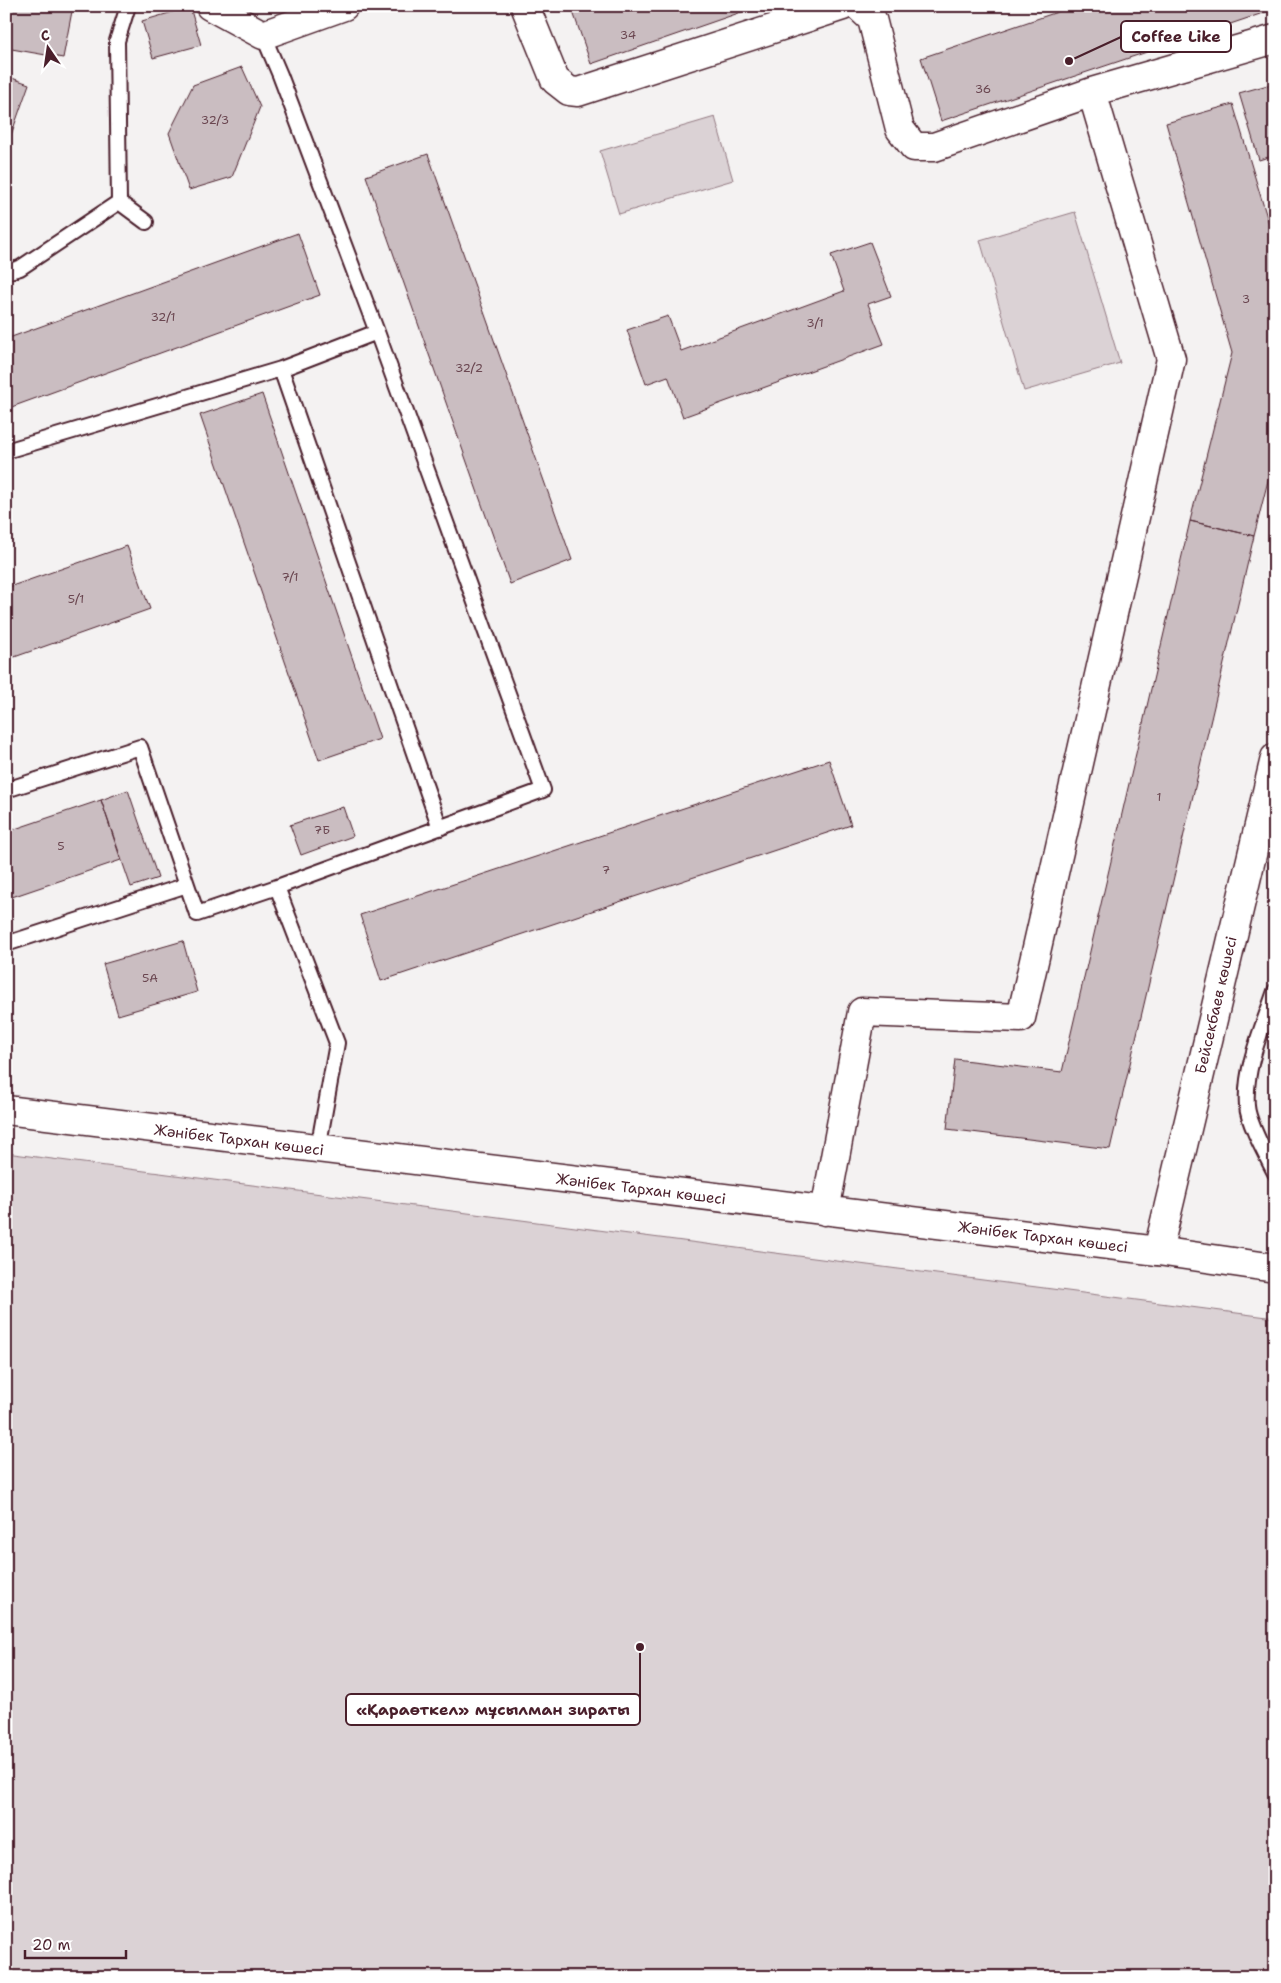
<svg xmlns="http://www.w3.org/2000/svg" width="1281" height="1983" font-family="'Shantell Sans',sans-serif">
<style>
.green{fill:#dbd2d5;stroke:#927880}
.building{fill:#cabdc1;stroke:#4a1f2b}
.lines{fill:none;stroke-linecap:round;stroke-linejoin:round}
.service-casing{stroke:#4a1f2b;stroke-width:18}
.minor-casing{stroke:#4a1f2b;stroke-width:31}
.tertiary-casing{stroke:#4a1f2b;stroke-width:31}
.service{stroke:#fff;stroke-width:14}
.minor{stroke:#fff;stroke-width:28}
.tertiary{stroke:#fff;stroke-width:28}
.labels{text-anchor:middle;stroke-width:4;stroke-linejoin:round;paint-order:stroke}
.number-label{font-size:12px;fill:#6a4650}
.street-label{font-size:15px;fill:#4a1f2b;stroke:#fff}
.leader{fill:none;stroke:#4a1f2b;stroke-width:2}
.callout-dot{fill:#4a1f2b;stroke:#fff;stroke-width:2}
.callout{fill:#fff;stroke:#4a1f2b;stroke-width:2}
.callout-label{font-size:16px;text-anchor:middle;font-weight:bold;fill:#4a1f2b}
</style>
<rect width="100%" height="100%" fill="#f4f2f2"/>
<filter id="ink" filterUnits="userSpaceOnUse"><feTurbulence type="fractalNoise" baseFrequency=".02" numOctaves="2"/><feDisplacementMap in="SourceGraphic" scale="10" xChannelSelector="R" yChannelSelector="G"/><feConvolveMatrix kernelMatrix="1 2 1 2 8 2 1 2 1" color-interpolation-filters="sRGB"/></filter>
<g filter="url(#ink)">
<!-- green -->
<path class="green" d="M715,117l18,63 -114,34 -19,-63z
M1075,212l45,151 -96,28 -44,-151z
M6,1153l1269,165v659h-1269z"/>
<!-- building -->
<path class="building" d="M6,6h67l-10,52 -57,-10z
M571,6h188l-168,58z
M1075,6h199l1,3 -334,112 -20,-63z
M190,7l11,38 -48,13 -11,-37z
M242,67l18,40 -28,70 -43,13 -20,-57 24,-48z
M6,76l23,8 -18,51 -5,-1z
M1275,83v72l-16,5 -20,-67z
M1233,104l42,140v209l-21,83 -64,-15 42,-168 -66,-230z
M428,154l144,406 -62,24 -144,-408z
M298,233l22,62 -314,114v-70z
M870,242l21,54 -23,8 16,40 -201,73 -15,-41 -22,8 -19,-54 41,-14 13,35 163,-60 -13,-36z
M262,394l118,345 -61,21 -119,-345z
M1190,521l64,15 -144,613 -163,-20 8,-70 107,13z
M127,546l23,63 -144,51v-72z
M829,760l22,65 -470,156 -21,-66z
M128,790l30,88 -27,9 -30,-87z
M101,800l20,60 -115,39v-67z
M343,807l10,29 -52,19 -11,-30z
M183,941l14,51 -79,23 -15,-51z"/>
<g class="lines">
<defs>
<path id="service" d="M128,6l-11,35 2,161 27,20
M6,272l14,-4 99,-66
M281,369l159,459
M6,451l275,-82 96,-37
M6,790l134,-43 57,167 80,-27 266,-97 -166,-458 -97,-257 -17,-40
M277,887l60,156 -19,106
M6,944l181,-59
M1275,991c-12,36 -31,76 -28,115 1,17 20,51 28,67"/>
<path id="minor" d="M210,6l53,29 81,-29
M525,6l30,74 14,11 9,1 265,-86
M858,6l14,13 28,110 14,18h20l158,-55
M6,1110l1152,141
M825,1211l37,-199 159,6 150,-659 -79,-267 183,-53"/>
<path id="tertiary" d="M1275,758l-117,493 117,17"/>
</defs>
<!-- service casing -->
<use href="#service" class="service-casing"/>
<!-- minor casing -->
<use href="#minor" class="minor-casing"/>
<!-- tertiary casing -->
<use href="#tertiary" class="tertiary-casing"/>
<!-- service -->
<use href="#service" class="service"/>
<!-- minor -->
<use href="#minor" class="minor"/>
<!-- tertiary -->
<use href="#tertiary" class="tertiary"/>
</g>
</g>
<g class="labels">
<!-- number labels -->
<g class="number-label">
<text x="628" y="39">34</text>
<text x="983" y="93">36</text>
<text x="215" y="124">32/3</text>
<text x="1246" y="303">3</text>
<text x="163" y="321">32/1</text>
<text x="815" y="327">3/1</text>
<text x="469" y="372">32/2</text>
<text x="290" y="581">7/1</text>
<text x="76" y="603">5/1</text>
<text x="1159" y="801">1</text>
<text x="322" y="834">7Б</text>
<text x="61" y="850">5</text>
<text x="606" y="874">7</text>
<text x="150" y="982">5А</text>
</g>
<!-- street labels -->
<g class="street-label">
<text transform="translate(1216 1005) rotate(-77)" y="5">Бейсекбаев көшесі</text>
<text transform="translate(239 1140) rotate(7)" y="5">Жәнібек Тархан көшесі</text>
<text transform="translate(641 1189) rotate(7)" y="5">Жәнібек Тархан көшесі</text>
<text transform="translate(1043 1237) rotate(7)" y="5">Жәнібек Тархан көшесі</text>
</g>
</g>
<!-- callouts -->
<path class="leader" d="M1069 61L1121 37M640 1647L640 1709"/>
<g class="callout-dot">
<circle cx="1069" cy="61" r="5"/>
<circle cx="640" cy="1647" r="5"/>
</g>
<g class="callout">
<rect x="1121" y="21" width="110" height="31" rx="5"/>
<rect x="346" y="1694" width="294" height="31" rx="5"/>
</g>
<g class="callout-label">
<text x="1176" y="42">Coffee Like</text>
<text x="493" y="1715">«Қараөткел» мұсылман зираты</text>
</g>
<!-- margin -->
<rect width="1281" height="1983" fill="none" stroke="#fff" stroke-width="25"/>
<rect x="12" y="12" width="1256" height="1958" fill="none" stroke="#4a1f2b" stroke-width="2" filter="url(#ink)"/>
<!-- north arrow -->
<g transform="translate(48 48) rotate(347)" stroke="#ffffff" stroke-width="4" paint-order="stroke">
<path d="M0-4L9 19L0 12L-9 19Z" fill="#4a1f2b"/>
<text y="-8" font-size="14" font-weight="bold" text-anchor="middle" fill="#4a1f2b">С</text>
</g>
<!-- scale -->
<path d="M25 1950v8h101v-8" fill="none" stroke="#4a1f2b" stroke-width="2.5"/>
<text x="32" y="1950" font-size="15" fill="#4a1f2b" stroke="#ffffff" stroke-width="4" paint-order="stroke">20 m</text>
</svg>
